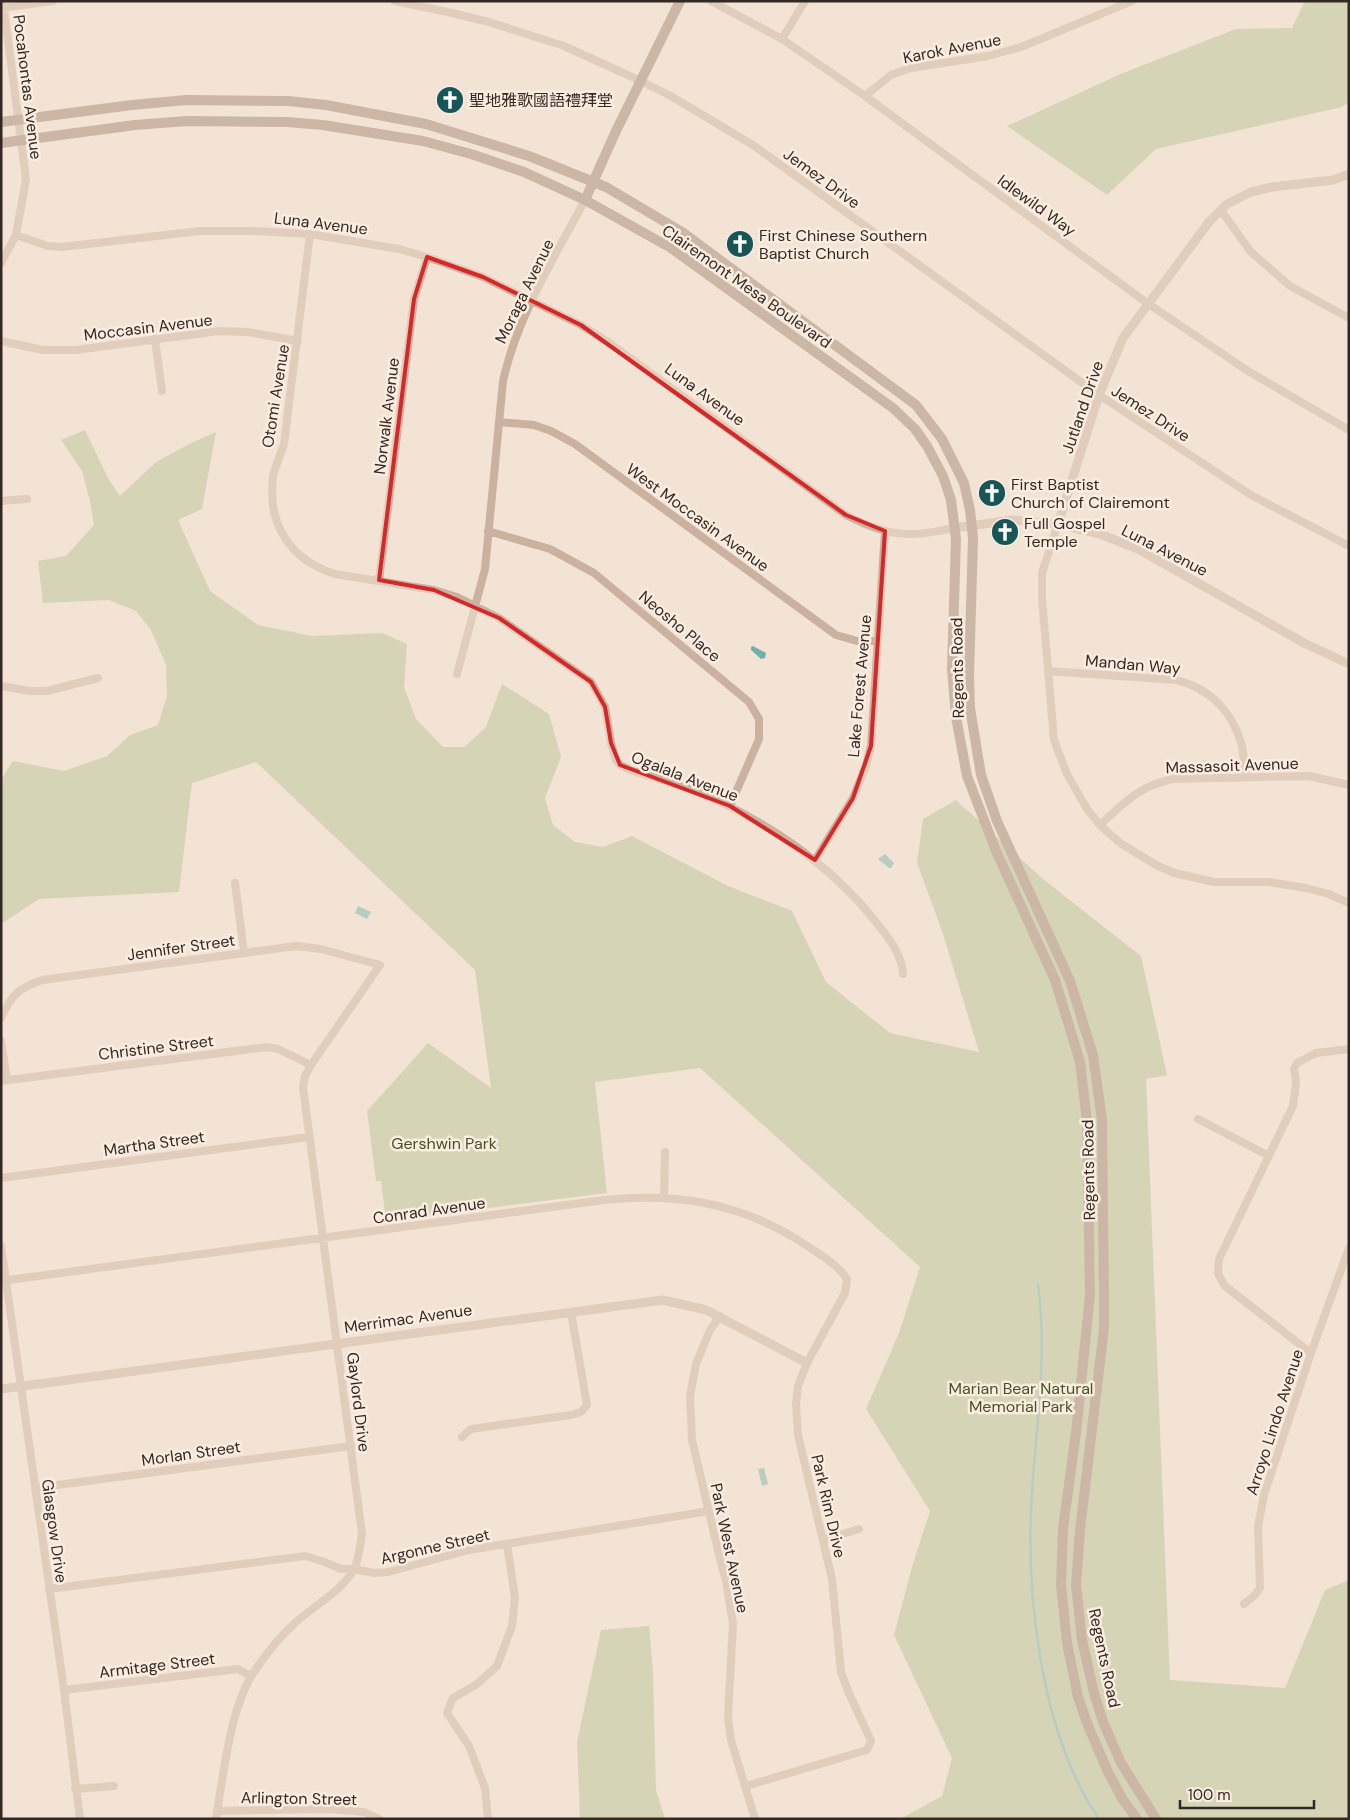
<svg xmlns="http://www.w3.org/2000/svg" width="1350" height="1820" font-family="'DM Sans','Noto Sans SC',sans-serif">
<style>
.green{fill:#b4c194}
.water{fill:#71b0b0}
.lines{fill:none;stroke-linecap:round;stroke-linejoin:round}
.stream{stroke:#71b0b0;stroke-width:2.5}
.minor{stroke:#cab1a0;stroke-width:8}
.tertiary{stroke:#cab1a0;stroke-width:9}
.secondary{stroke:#9d8071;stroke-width:10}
.marked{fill:none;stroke:#d62828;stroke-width:4;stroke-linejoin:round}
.labels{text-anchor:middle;stroke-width:5;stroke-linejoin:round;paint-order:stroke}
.street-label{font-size:16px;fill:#332824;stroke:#faede0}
.poi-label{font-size:16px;fill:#332824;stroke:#faede0;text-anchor:start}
.park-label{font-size:16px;fill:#445326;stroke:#faede0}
</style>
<rect width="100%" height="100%" fill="#f2e3d4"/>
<!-- green -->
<path class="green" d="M1305,1h44v101l-7,5 -186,42 -49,46 -100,-69 116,-53 113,-44 56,-1z
M85,430l23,48 12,18 36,-34 35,-19 25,-11 -14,77 -24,11 32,71 48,34 54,11 70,-3 25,11 -3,43 12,32 27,28h21l22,-20 16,-43 47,30 12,43 -16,41 8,27 22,17 28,5 29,-11 96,50 64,25 34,71 64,51 89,19 -37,-121 -25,-68 6,-44 33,-19 87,79 98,77 26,119 -21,4 24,601 115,8 40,-98 24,-10v239h-449l42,-23 10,-38 -58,-123 18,-68 18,-56 -64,-102 33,-76 21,-66 -220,-199 -105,14 12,111 -221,28 -5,-40h-5l-9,-70 61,-68 63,45 -16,-118 -219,-208 -64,21 -13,109 -140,7 -38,25v-144l12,-19 51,10 43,-15 23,-21 28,-10 9,-29 -1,-31 -15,-35 -15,-19 -27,-11 -66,3 -5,-42 28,-5 28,-31 -4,-24 -8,-30 -21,-31z
M649,1626l4,45 3,119 9,29h-85l-3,-77 24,-112z"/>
<!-- water -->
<path class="water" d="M753,646l13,7 -1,5 -4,1 -10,-9v-3z
M885,854l9,9 -3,5h-2l-11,-9z
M358,906l13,6 -4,7 -12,-6z
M764,1468l4,16 -6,2 -4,-17z"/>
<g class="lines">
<!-- stream -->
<path class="stream" d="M1038,1285c9,64 0,128 -5,193 -9,105 5,252 66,341"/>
<!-- minor -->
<path class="minor" d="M395,1l57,12 37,9 75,24 66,30 39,19 84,50 346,250 152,100 98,51
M711,1l71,38 83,57 282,207 101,68 101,59
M1,8l52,-7
M782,39l23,-38
M865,96l26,-21 20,-7 77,-12 33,-9 111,-46
M1221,210l29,41 40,35 59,32
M310,234l-26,210c-3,10 -9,22 -11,33 -6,47 17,83 62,97l99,16 23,7 42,21 92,64 14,25 6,36 5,17 4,5 10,5c22,7 44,13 65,21 69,28 134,72 181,131 12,15 26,32 27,52
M16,235l32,11 14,1 138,-16h52l58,3 89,15 28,8 56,20 98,48 27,17 238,173c20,10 40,19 63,19 15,1 31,-4 46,-6
M1,263l15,-28 10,-56 -23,-178
M155,339l7,52
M1,341l42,9h33l143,-19 29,1 50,9
M499,422l35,3 17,6 24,13 261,191 21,6h21
M1,501l26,-2
M1058,524l-16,49v25l12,142 13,34 20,35 13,16 20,18 36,22 18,8 40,9h55l37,6 23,6 20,9
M488,531l62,18 44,24 155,129 10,17v20l-29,67
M379,580l35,-281 13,-42
M1048,671l128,9c34,8 57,32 66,66 2,10 2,21 4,31
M457,674l28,-105 18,-188c14,-64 51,-123 82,-181
M1,686l29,5h17l51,-13
M1100,825c25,-23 39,-39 73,-46l136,-3 40,9
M815,860l38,-62 13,-32 5,-20 14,-215
M235,883l9,69
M1,1018c10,-23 18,-30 41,-38l254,-34 25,3 59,16 -69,100 -6,11 -2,11 59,447c-2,12 -3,27 -9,37 -14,22 -38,34 -57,51 -17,15 -31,33 -44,53 -22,35 -29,102 -36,144
M1,1041l6,39
M1,1081l266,-34 11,2 33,16
M1198,1119l71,37
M1,1178l308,-41
M664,1197l1,-45
M1,1246l63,444 16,129
M1,1281l588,-79c81,-11 150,-2 220,45 13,9 29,18 38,32l-2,14 -38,70 -9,23 -2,18 2,31 34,144 9,93 7,19 23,50 -4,9 -121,36
M720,1316l-10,14 -14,34 -6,32 2,44 28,119 6,22 7,43 -5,93 3,23 24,79
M1311,1353l-86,-67 -7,-12 1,-15 74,-153 3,-24 -2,-13 3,-6 19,-10 33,-4
M462,1437l9,-8 100,-14 10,-3 6,-7 -16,-93
M35,1488l316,-42
M823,1540l36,-11
M49,1589l256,-33 17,5 19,8h13l20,4 14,-1 81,-22 240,-39
M1244,1604l11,-9 5,-7 -2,-61 6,-32 47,-142 38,-105
M64,1690l174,-21 13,7
M75,1789l39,-3
M217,1811l113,-2 34,3 15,7
M488,1819l-3,-31 -16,-42 -22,-33 6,-15 24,-14 20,-18 15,-40 3,-28 -8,-54"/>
<!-- tertiary -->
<path class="tertiary" d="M1058,524l41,-129 24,-57 86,-116 18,-18 24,-12 21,-5 61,-7 16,-6
M955,528l58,-8 45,4 42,10 38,15 166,94 45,21
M1,1389l662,-89 43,10 101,53"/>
<!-- secondary -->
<path class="secondary" d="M1,122l131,-17 54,-5 102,1 38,4 100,19 103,32 77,31 76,45 234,173 26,34 22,44 6,27 3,28 -4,138 1,32 11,67 16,46 73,160 23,74 9,65 2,179v29l-24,202 -4,55 6,55 12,53 9,29 18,41 35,56
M1,143l134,-18 52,-4 100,1 36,3 100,16 48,13 53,18 61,28 86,48 222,160 22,21 12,17 16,30 8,24 5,39 -4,129 4,49 11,59 29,75 59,129 25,82 7,59 3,173 -14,139 -13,95 -2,57 6,58 11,54 11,31 19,44 15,28 14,19
M585,200l31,-69 64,-130"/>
</g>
<!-- marked area -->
<path d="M0 0H1350V1820H0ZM427,257l56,20 98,48 265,190 39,16 -14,215 -18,52 -38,62 -85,-54 -110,-41 -9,-22 -6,-36 -14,-25 -92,-64 -65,-28 -55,-10 35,-281z" fill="#f2e3d4" fill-opacity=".55" fill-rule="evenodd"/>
<path class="marked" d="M427,257l56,20 98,48 265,190 39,16 -14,215 -18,52 -38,62 -85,-54 -110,-41 -9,-22 -6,-36 -14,-25 -92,-64 -65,-28 -55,-10 35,-281z"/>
<!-- icons -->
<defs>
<symbol id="church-disc" viewBox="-11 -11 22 22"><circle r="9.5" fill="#175557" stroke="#faede0"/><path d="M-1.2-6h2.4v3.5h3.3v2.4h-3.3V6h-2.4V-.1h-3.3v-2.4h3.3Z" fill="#fff"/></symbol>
</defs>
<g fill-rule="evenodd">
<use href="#church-disc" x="434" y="84" width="32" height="32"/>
<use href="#church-disc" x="724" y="228" width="32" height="32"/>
<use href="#church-disc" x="976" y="477" width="32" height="32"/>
<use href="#church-disc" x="989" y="516" width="32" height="32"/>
</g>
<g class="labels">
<!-- street labels -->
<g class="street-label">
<text transform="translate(952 48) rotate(-11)" y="6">Karok Avenue</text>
<text transform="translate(28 87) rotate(83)" y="6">Pocahontas Avenue</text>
<text transform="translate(822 178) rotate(36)" y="6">Jemez Drive</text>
<text transform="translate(1037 205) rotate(36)" y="6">Idlewild Way</text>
<text transform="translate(321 223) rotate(7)" y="6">Luna Avenue</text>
<text transform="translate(747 286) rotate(35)" y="6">Clairemont Mesa Boulevard</text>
<text transform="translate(524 291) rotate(-64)" y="6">Moraga Avenue</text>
<text transform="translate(148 327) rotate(-7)" y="6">Moccasin Avenue</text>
<text transform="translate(705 394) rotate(36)" y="6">Luna Avenue</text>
<text transform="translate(275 396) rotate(-81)" y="6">Otomi Avenue</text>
<text transform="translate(1082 407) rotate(-71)" y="6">Jutland Drive</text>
<text transform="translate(1151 413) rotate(33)" y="6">Jemez Drive</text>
<text transform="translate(386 416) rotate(-83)" y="6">Norwalk Avenue</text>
<text transform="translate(698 517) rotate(36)" y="6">West Moccasin Avenue</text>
<text transform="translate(1165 550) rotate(27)" y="6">Luna Avenue</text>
<text transform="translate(680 626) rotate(40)" y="6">Neosho Place</text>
<text transform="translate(1133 664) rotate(5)" y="6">Mandan Way</text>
<text transform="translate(957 668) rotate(-91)" y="6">Regents Road</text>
<text transform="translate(859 686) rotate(-85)" y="6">Lake Forest Avenue</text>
<text transform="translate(1232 765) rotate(-2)" y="6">Massasoit Avenue</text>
<text transform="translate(685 776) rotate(21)" y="6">Ogalala Avenue</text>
<text transform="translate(181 947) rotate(-8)" y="6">Jennifer Street</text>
<text transform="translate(156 1047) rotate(-7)" y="6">Christine Street</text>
<text transform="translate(154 1143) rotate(-8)" y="6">Martha Street</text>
<text transform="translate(1088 1170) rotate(-91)" y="6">Regents Road</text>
<text transform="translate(429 1210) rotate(-8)" y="6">Conrad Avenue</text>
<text transform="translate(408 1318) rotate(-8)" y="6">Merrimac Avenue</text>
<text transform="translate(359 1402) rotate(83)" y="6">Gaylord Drive</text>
<text transform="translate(1274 1422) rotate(-72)" y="6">Arroyo Lindo Avenue</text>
<text transform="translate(191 1453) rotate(-8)" y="6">Morlan Street</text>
<text transform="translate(829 1506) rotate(77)" y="6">Park Rim Drive</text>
<text transform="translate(55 1531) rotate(82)" y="6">Glasgow Drive</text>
<text transform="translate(435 1546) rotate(-13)" y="6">Argonne Street</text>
<text transform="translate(730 1548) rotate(78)" y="6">Park West Avenue</text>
<text transform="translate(1105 1658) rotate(78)" y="6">Regents Road</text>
<text transform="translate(157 1665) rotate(-7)" y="6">Armitage Street</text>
<text transform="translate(299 1798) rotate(1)" y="6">Arlington Street</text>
</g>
<!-- poi labels -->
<g class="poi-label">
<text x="469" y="106">聖地雅歌國語禮拜堂</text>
<text x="759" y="241">First Chinese Southern<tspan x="759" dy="18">Baptist Church</tspan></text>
<text x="1011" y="490">First Baptist<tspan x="1011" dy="18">Church of Clairemont</tspan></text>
<text x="1024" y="529">Full Gospel<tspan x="1024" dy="18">Temple</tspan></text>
</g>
<!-- park labels -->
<g class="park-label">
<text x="444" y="1149">Gershwin Park</text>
<text x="1021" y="1394">Marian Bear Natural<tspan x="1021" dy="18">Memorial Park</tspan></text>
</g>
</g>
<!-- border -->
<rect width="1350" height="1820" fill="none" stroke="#332824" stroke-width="5"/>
<!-- scale -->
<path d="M1180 1800v8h134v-8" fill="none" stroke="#332824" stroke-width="2.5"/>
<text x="1188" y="1800" font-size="15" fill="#332824" stroke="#faede0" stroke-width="4" paint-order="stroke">100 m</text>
</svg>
